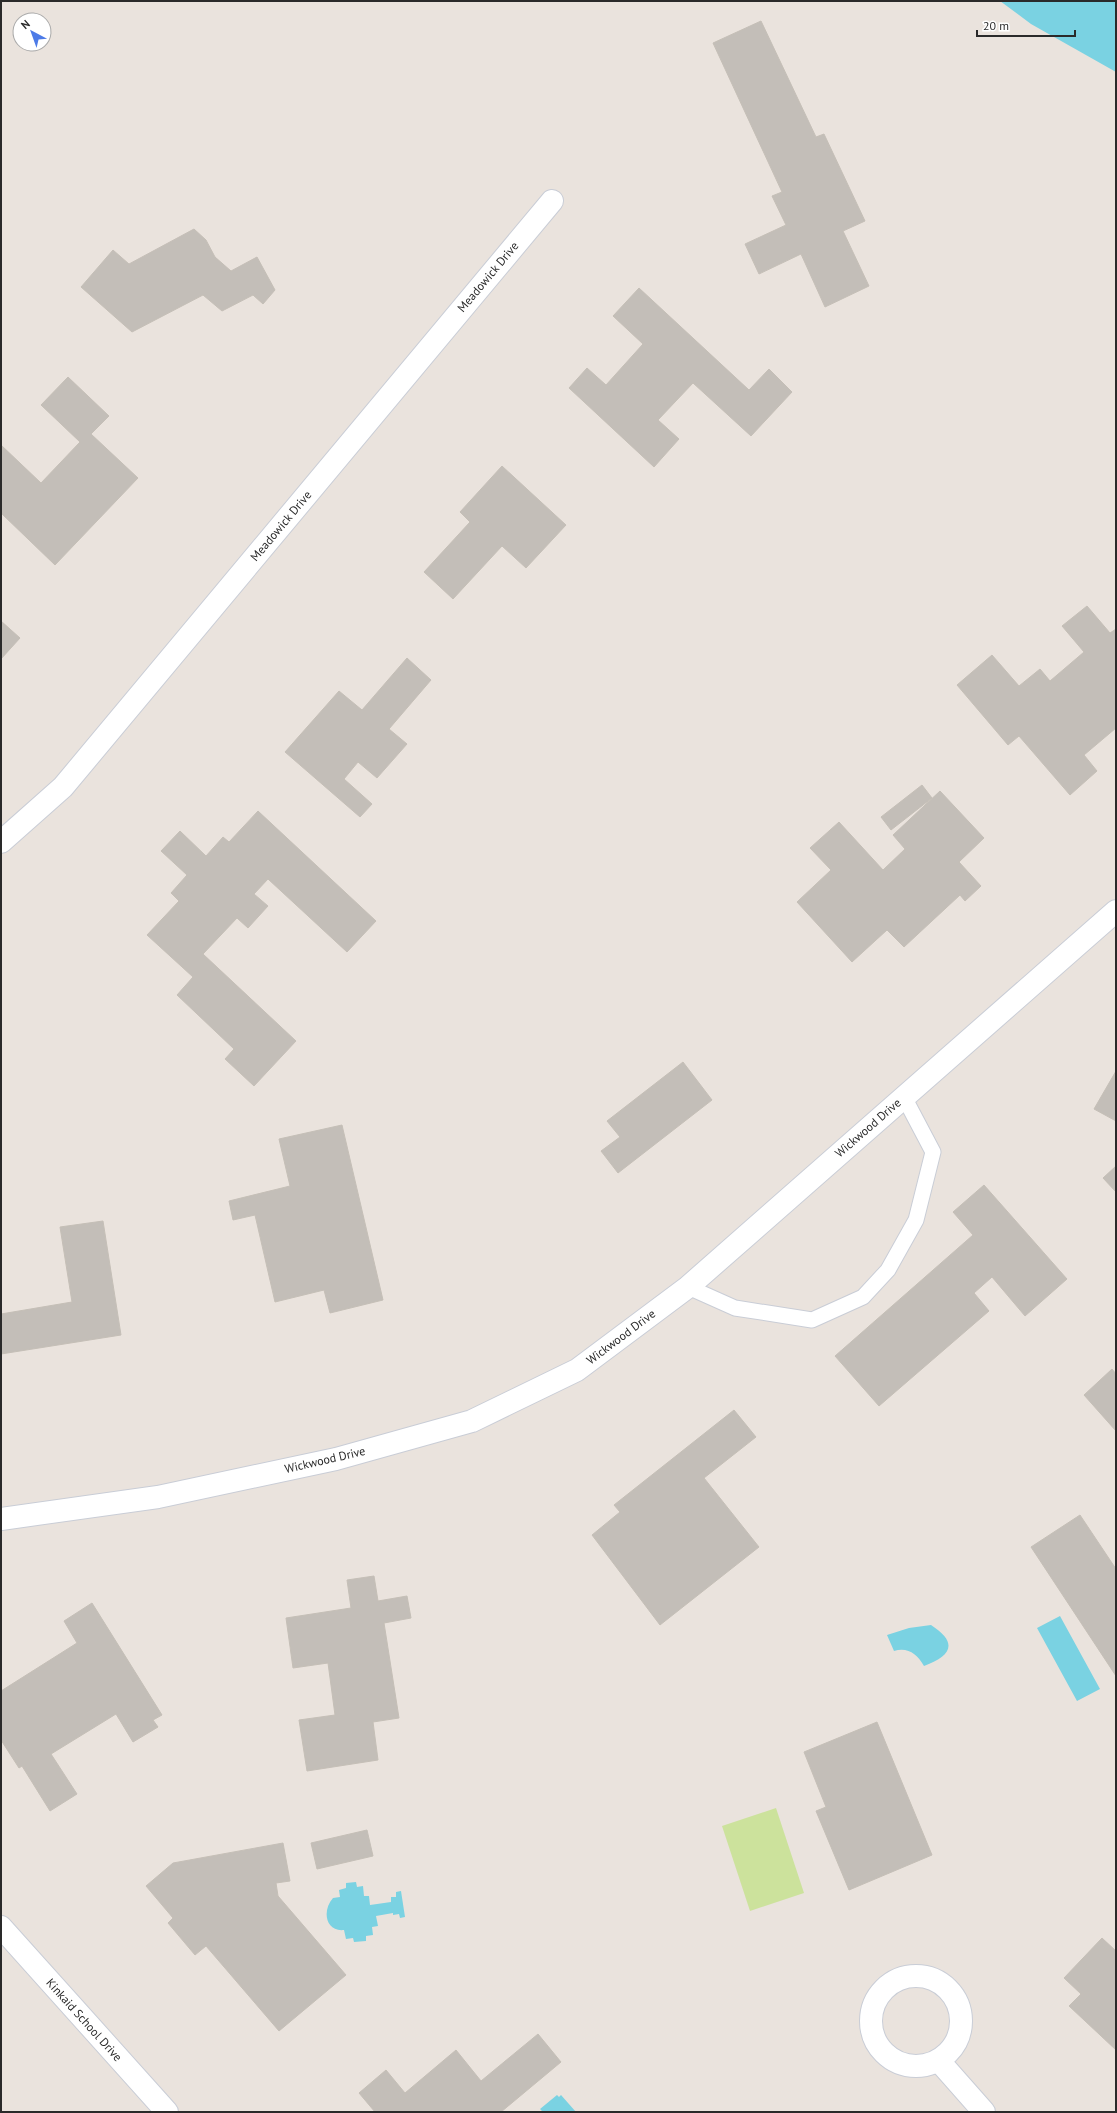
<svg xmlns="http://www.w3.org/2000/svg" width="1117" height="2113" font-family="'PT Sans',sans-serif">
<style>
.pitch{fill:#cce29c}
.water{fill:#7ad2e2}
.building{fill:#c3beb8;stroke:#c5bfb7}
.lines{fill:none;stroke-linecap:round;stroke-linejoin:round}
.lane-casing{stroke:#c9cdd6;stroke-width:17}
.street-casing{stroke:#c9cdd6;stroke-width:24}
.lane{stroke:#fff;stroke-width:15}
.street{stroke:#fff;stroke-width:22}
.labels{text-anchor:middle;stroke-width:3.5;stroke-linejoin:round;paint-order:stroke}
.street-label{font-size:12px;fill:#2a2a2a;stroke:#fff}
</style>
<rect width="100%" height="100%" fill="#eae3dd"/>
<!-- pitch -->
<path class="pitch" d="M776,1808l28,85 -54,18 -28,-85z"/>
<!-- water -->
<path class="water" d="M1000,1h116v71l-85,-48z
M1060,1616l40,73 -23,12 -40,-73z
M931,1625c28,18 20,31 -7,41 -7,-12 -16,-19 -30,-15l-7,-16 22,-7z
M356,1882l1,5 6,-1 1,10h5l1,9 21,-3v-5h5v-5l5,-1 4,26 -5,1 -1,-4 -6,1v-2l-17,3 2,10 -6,1 1,8 -7,1v5l-12,1 -1,-4 -7,1 -2,-9c-19,2 -22,-20 -11,-32l7,-1 -1,-7 7,-2v-5z
M557,2095l2,2 2,-2 15,17h-33l-3,-3z"/>
<!-- building -->
<path class="building" d="M761,21l55,116 8,-3 41,87 -22,10 26,55 -44,21 -24,-53 -42,20 -14,-30 41,-19 -14,-29 10,-4 -69,-149z
M194,229l12,11 9,17 16,14 26,-14 18,33 -12,14 -10,-9 -31,16 -19,-16 -71,37 -51,-45 32,-37 16,14z
M639,288l110,102 20,-21 23,23 -41,44 -58,-53 -35,37 21,19 -25,28 -85,-79 18,-20 19,17 37,-41 -30,-28z
M68,377l41,39 -18,18 47,44 -83,87 -54,-52v-68l40,38 39,-41 -39,-37z
M502,466l64,59 -40,43 -24,-22 -49,53 -29,-27 46,-50 -10,-10z
M1087,606l23,27 6,-4v99l-32,27 13,16 -27,24 -51,-59 -11,9 -51,-60 35,-30 27,31 21,-17 10,12 34,-29 -22,-26z
M1,621l19,17 -19,21z
M407,658l24,22 -42,49 18,15 -30,34 -19,-16 -14,17 28,25 -12,13 -75,-65 54,-61 23,19z
M922,785l10,13 -41,32 -10,-13z
M940,791l44,47 -25,24 22,24 -16,15 -5,-6 -56,52 -17,-17 -35,32 -55,-60 34,-32 -21,-22 29,-26 44,48 22,-21 -12,-14z
M258,811l118,110 -29,31 -79,-73 -14,15 14,12 -20,22 -11,-10 -34,36 93,87 -42,45 -29,-27 9,-10 -57,-54 16,-18 -46,-42 32,-34 -8,-8 16,-18 -26,-24 19,-20 26,25 17,-19 6,5z
M683,1062l29,38 -94,73 -17,-22 19,-14 -13,-16z
M1116,1071v50l-22,-12z
M342,1125l41,175 -53,13 -6,-23 -49,12 -20,-87 -22,5 -4,-19 61,-15 -11,-47z
M1116,1166v26l-13,-14z
M984,1185l83,94 -42,37 -33,-39 -18,16 15,18 -110,95 -44,-50 138,-121 -20,-23z
M103,1221l18,114 -120,19v-40l71,-12 -12,-75z
M1112,1369l4,5v57l-32,-36z
M734,1410l22,27 -52,41 55,69 -99,78 -68,-90 28,-23 -6,-7z
M1080,1515l36,54v107l-85,-129z
M374,1576l4,25 29,-5 4,22 -27,5 15,95 -26,4 5,38 -71,11 -8,-51 36,-5 -7,-52 -35,5 -7,-50 65,-10 -4,-28z
M92,1603l70,112 -9,5 5,7 -25,15 -17,-28 -65,40 26,40 -27,17 -28,-45 -3,2 -18,-28v-49l76,-48 -13,-22z
M877,1722l55,133 -83,35 -33,-79 10,-4 -22,-55z
M367,1830l6,26 -56,13 -6,-26z
M283,1843l7,38 -14,2 2,13 68,79 -67,56 -73,-85 -11,9 -27,-32 5,-5 -27,-32 27,-23z
M1102,1938l14,13v99l-47,-44 12,-12 -17,-16z
M538,2034l23,28 -60,50h-126l-16,-19 27,-23 19,23 51,-43 25,31z"/>
<g class="lines">
<defs>
<path id="lane" d="M688,1287l47,21 77,12 51,-23 25,-27 28,-50 17,-68 -29,-55"/>
<path id="street" d="M1,842l62,-55 489,-586
M1,1519l157,-22 178,-38 136,-38 105,-51 111,-83 428,-376
M1,1927l166,185
M871 2021a45 45 0 1 1 90 0a45 45 0 1 1-90 0Z
M939,2061l45,51"/>
</defs>
<!-- lane casing -->
<use href="#lane" class="lane-casing"/>
<!-- street casing -->
<use href="#street" class="street-casing"/>
<!-- lane -->
<use href="#lane" class="lane"/>
<!-- street -->
<use href="#street" class="street"/>
</g>
<g class="labels">
<!-- street labels -->
<g class="street-label">
<text transform="translate(488 277) rotate(-50)" y="4">Meadowick Drive</text>
<text transform="translate(281 526) rotate(-50)" y="4">Meadowick Drive</text>
<text transform="translate(868 1128) rotate(-41)" y="4">Wickwood Drive</text>
<text transform="translate(621 1337) rotate(-37)" y="4">Wickwood Drive</text>
<text transform="translate(325 1460) rotate(-13)" y="4">Wickwood Drive</text>
<text transform="translate(84 2020) rotate(48)" y="4">Kinkaid School Drive</text>
</g>
</g>
<!-- border -->
<rect width="1117" height="2113" fill="none" stroke="#2a2a2a" stroke-width="4"/>
<!-- north arrow -->
<g transform="translate(32 32) rotate(319)"><circle r="19" fill="#ffffff" stroke="#aaaaaa"/>
<path d="M0-3L7 15L0 10L-7 15Z" fill="#4d7be7"/>
<text y="-6" font-size="11" font-weight="bold" text-anchor="middle" fill="#2a2a2a">N</text>
</g>
<!-- scale -->
<path d="M977 30v6h98v-6" fill="none" stroke="#2a2a2a" stroke-width="2"/>
<text x="983" y="30" font-size="12" fill="#2a2a2a" stroke="#ffffff" stroke-width="3" paint-order="stroke">20 m</text>
</svg>
